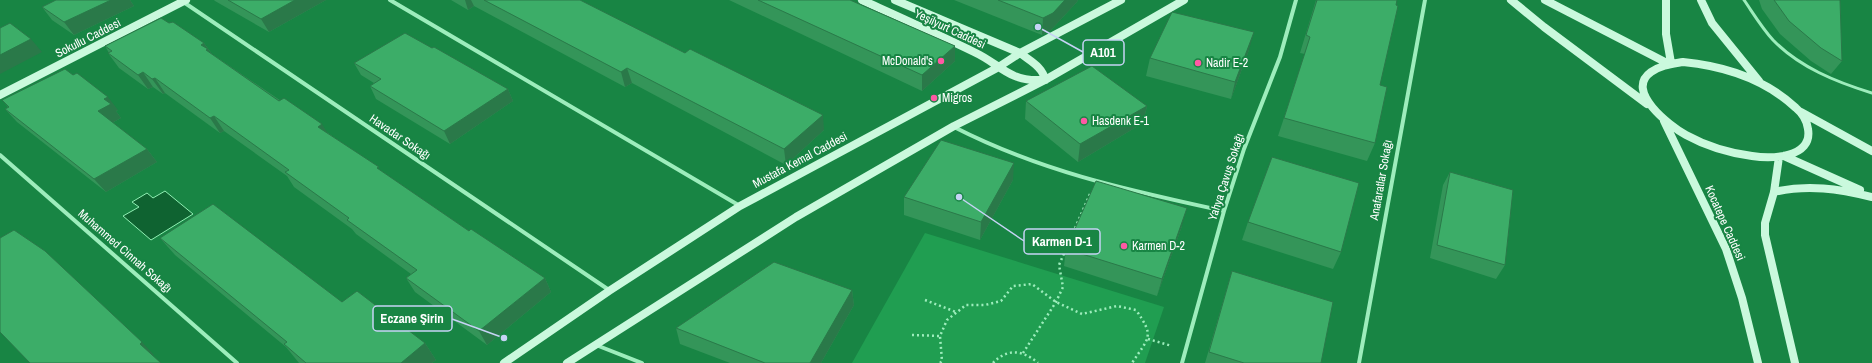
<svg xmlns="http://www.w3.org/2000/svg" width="1872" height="363" font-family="'Archivo Narrow',sans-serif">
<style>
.green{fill:#209e51}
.water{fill:#0f6331;stroke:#90efb3}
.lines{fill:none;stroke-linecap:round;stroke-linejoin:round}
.path{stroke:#9dedbc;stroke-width:2.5;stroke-dasharray:2 3;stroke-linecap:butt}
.lane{stroke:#9dedbc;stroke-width:3}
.street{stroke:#9dedbc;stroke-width:4}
.secondary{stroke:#caf9dd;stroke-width:8}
.wall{fill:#349559}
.shaded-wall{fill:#2a7949}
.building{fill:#3cad68;stroke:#2a7949}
.poi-dot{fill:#ff59a4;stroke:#188544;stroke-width:1.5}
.labels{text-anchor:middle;stroke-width:4;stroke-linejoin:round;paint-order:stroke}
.street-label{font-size:12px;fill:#fff;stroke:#188544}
.poi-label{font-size:12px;fill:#fff;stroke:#188544;text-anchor:start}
.leader{fill:none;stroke:#c6d3f5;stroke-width:1.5}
.callout-dot{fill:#c6d3f5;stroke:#188544;stroke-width:1.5}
.callout{fill:#188544;stroke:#c6d3f5;stroke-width:1.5}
.callout-label{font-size:13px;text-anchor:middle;font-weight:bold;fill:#fff}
</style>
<rect width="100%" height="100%" fill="#188544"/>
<!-- green -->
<path class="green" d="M925,233l239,74 -19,56h-293z"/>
<!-- water -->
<path class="water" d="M165,191l28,23 -42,26 -28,-24 16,-9 -7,-5 15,-9 6,5z"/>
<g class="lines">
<!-- path -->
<path class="path" d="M925,300l31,12
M912,335l28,1
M1148,339l24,7
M1023,353l33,-51 7,-15 -4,-22 31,-71
M940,363l2,-2 -2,-25 7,-16 19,-15h19l16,-4 12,-15 19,-2 24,18 26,12 35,-8 19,4c19,27 13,27 -4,53
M993,363c14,-15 30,-13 45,0"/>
<!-- lane -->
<path class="lane" d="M1744,0c9,13 18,28 29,40 26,27 63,42 99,53"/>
<!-- street -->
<path class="street" d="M390,0l350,206
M182,1l427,289
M954,127c88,45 174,63 270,84
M0,155l237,208
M596,345l46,18
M1182,363l42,-152 20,-62 36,-92 16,-57
M1359,363l66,-363"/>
<!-- secondary -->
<path class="secondary" d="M862,0c37,17 75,34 112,52 26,12 34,29 66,28
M895,0l125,53c10,8 23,14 25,27
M1511,0l33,27 103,77
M1545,0l122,63
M1666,0v34l5,29
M1701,0l11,23 47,58
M1683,62c41,4 82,17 113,46 6,5 11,13 12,21 5,29 -37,30 -56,27 -23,-3 -46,-10 -66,-21 -16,-9 -62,-44 -35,-63 10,-7 21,-8 32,-10z
M0,95l186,-95
M1801,112l71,39
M1664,121l62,128 16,49 16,65
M1784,156l76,34
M1779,157l-5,35 -9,31v12l30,128
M1774,192c34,-8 65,-3 98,5
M504,363l105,-72 131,-85 257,-138 23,-15 101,-53
M567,363l229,-146 158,-91 91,-46 139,-80"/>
</g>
<!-- wall -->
<path class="wall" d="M56,0h74l4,6 -60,29 -22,-15 -10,-13z
M214,0h112l-57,32 -54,-31z
M451,0h129l244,130 -38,35 -154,-82 -7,4 -151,-81 -6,4z
M729,0h121l105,46v15l-33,30z
M954,0h124l-1,2 -26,28 -9,5z
M1316,0l64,85 -5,58 -8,18 -89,-25 27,-82 -5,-1z
M1759,0h81l2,61 -11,13 -20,-13 -31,-27 -18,-25z
M169,23l35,20 8,11 116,79 53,38 88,60 76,47 6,14 -64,53 -72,-53 -9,-14 5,-4 -55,-40 -4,-5 -58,-42 -7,-11 -63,-45 -4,2 -55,-40 -2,1 -10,-7 -5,2 -29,-21 -11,-15h1l-4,-7z
M432,48l76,41 5,12 -63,43 -74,-45 -6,-13 4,-3 -13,-8 -7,-12z
M1249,50l-18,49 -85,-23 4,-18z
M2,100l116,10 -2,1 5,7 -9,5 35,26 10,13 -51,30 -89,-70 -12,-13 3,-2z
M1026,101l121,5 -4,17 -65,39 -53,-43z
M1450,172l55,93 -9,14 -66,-21 13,-73z
M1013,180l-33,60 -76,-25v-18z
M1248,222l93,30 -8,17 -91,-29z
M1182,226l-25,70 -93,-30 2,-17z
M160,238l182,64 83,41 11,17 -4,3h-133l-13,-16 -111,-92z
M1232,271l89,92h-116l22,-75z
M852,290l2,15 -33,58h-91l-50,-19 -4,-16z"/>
<!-- shaded-wall -->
<path class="shaded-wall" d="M111,0h19l4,6 -60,29 -10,-13z
M295,0h31l-57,32 -8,-13z
M465,0h6l3,6 -6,4z
M1065,0h13l-1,2 -26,28 -9,5 1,-17z
M1254,32l-5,18 -18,49 4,-17z
M31,39l11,13 -42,22v-19z
M204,43l10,14 3,7 -16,-19z
M955,46v15l-33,30v-16z
M627,68l5,15 -7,4 -4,-15z
M143,72l10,15 -5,2 -10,-14z
M155,78l10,15 -2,1 -11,-15z
M508,89l5,12 -63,43 -6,-13z
M108,97l10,13 -2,1 5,7 -13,7 -10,-14 6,-12z
M1147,106l-4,17 -65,39 2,-18z
M823,115l1,15 -38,35 -2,-16z
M214,116l10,15 -4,2 -10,-15z
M322,124l9,15 -13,-12z
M147,149l10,13 -51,30 -12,-13z
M1014,163l-1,17 -33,60 1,-18z
M1187,208l-5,18 -25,70 5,-17z
M545,278l6,14 -64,53 -8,-14z
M852,290l2,15 -33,58h-11z
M142,342l12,13 -2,1 -12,-12z
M425,343l11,17 -4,3h-31z"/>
<!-- building -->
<path class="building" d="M56,0h55l-47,22 -22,-15z
M228,0h67l-34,19z
M484,0h96l105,53 5,-4 133,66 -39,34 -157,-81 -6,4z
M758,0h92l105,46 -33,29z
M998,0h67l-12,13 -10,5z
M1317,0h80l-1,5 2,1 -18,79 7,2 -12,56 -91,-25 26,-81 -4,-2z
M1774,0h66l2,61 -21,-13 -32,-27z
M1172,12l82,20 -19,50 -85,-24z
M161,18l8,5 4,-1 31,21 -3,2 7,4 -2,1 73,51 5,-3 38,26 -4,3 61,40 -2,1 92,63 2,-2 74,49 -66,53 -73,-53 11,-8 -70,-50 2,-2 -64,-46 4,-2 -75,-54 -4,2 -55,-40 -3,1 -9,-7 -5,3 -30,-22 4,-2 -7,-5z
M10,23l21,16 -31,16v-27z
M405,33l27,15 2,-1 74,42 -64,42 -74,-45 11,-7 -27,-16z
M1092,66l55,40 -67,38 -54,-43z
M65,69l8,6 4,-2 31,24 -4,2 7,5 -13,7 49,38 -53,30 -89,-70 4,-2 -7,-7z
M941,140l73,23 -33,59 -77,-25z
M1272,157l87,26 -18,69 -93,-30z
M1450,172l63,18 -8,75 -68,-20z
M1096,181l91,27 -25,71 -96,-30z
M213,204l129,98 15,-11 68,52 -24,20h-95l-22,-19 3,-2 -127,-104z
M14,230l31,21 97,91 -2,2 21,19h-131l-30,-31v-94z
M774,262l78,28 -42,73h-45l-89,-35z
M1232,271l101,31 -12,61h-77l-35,-11z"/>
<!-- markers -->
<g class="poi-dot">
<circle cx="941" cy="61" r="4"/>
<circle cx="1198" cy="63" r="4"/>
<circle cx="934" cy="98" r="4"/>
<circle cx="1084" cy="121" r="4"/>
<circle cx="1124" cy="246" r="4"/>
</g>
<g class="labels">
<!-- street labels -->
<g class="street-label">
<text transform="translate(950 29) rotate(25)" y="4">Yeşilyurt Caddesi</text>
<text transform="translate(88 38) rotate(-27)" y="4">Sokullu Caddesi</text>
<text transform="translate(400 137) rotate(34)" y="4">Havadar Sokağı</text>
<text transform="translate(800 160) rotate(-28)" y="4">Mustafa Kemal Caddesi</text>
<text transform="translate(1226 177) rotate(-72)" y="4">Yahya Çavuş Sokağı</text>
<text transform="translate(1381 180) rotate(-80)" y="4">Anafaratlar Sokağı</text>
<text transform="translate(1725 223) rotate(66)" y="4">Kocatepe Caddesi</text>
<text transform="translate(125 251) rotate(41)" y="4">Muhammed Cinnah Sokağı</text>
</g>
<!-- poi labels -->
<g class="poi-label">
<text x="933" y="65" text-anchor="end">McDonald's</text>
<text x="1206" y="67">Nadir E-2</text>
<text x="942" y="102">Migros</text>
<text x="1092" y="125">Hasdenk E-1</text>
<text x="1132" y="250">Karmen D-2</text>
</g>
</g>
<!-- callouts -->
<path class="leader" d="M1038 27L1083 52M959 197L1024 241M504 338L452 319"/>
<g class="callout-dot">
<circle cx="1038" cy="27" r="4"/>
<circle cx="959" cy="197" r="4"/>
<circle cx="504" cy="338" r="4"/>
</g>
<g class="callout">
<rect x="1083" y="40" width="41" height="25" rx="4"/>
<rect x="1024" y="229" width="76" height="25" rx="4"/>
<rect x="373" y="306" width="79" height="25" rx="4"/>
</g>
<g class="callout-label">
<text x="1103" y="57">A101</text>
<text x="1062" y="246">Karmen D-1</text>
<text x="412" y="323">Eczane Şirin</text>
</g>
</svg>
